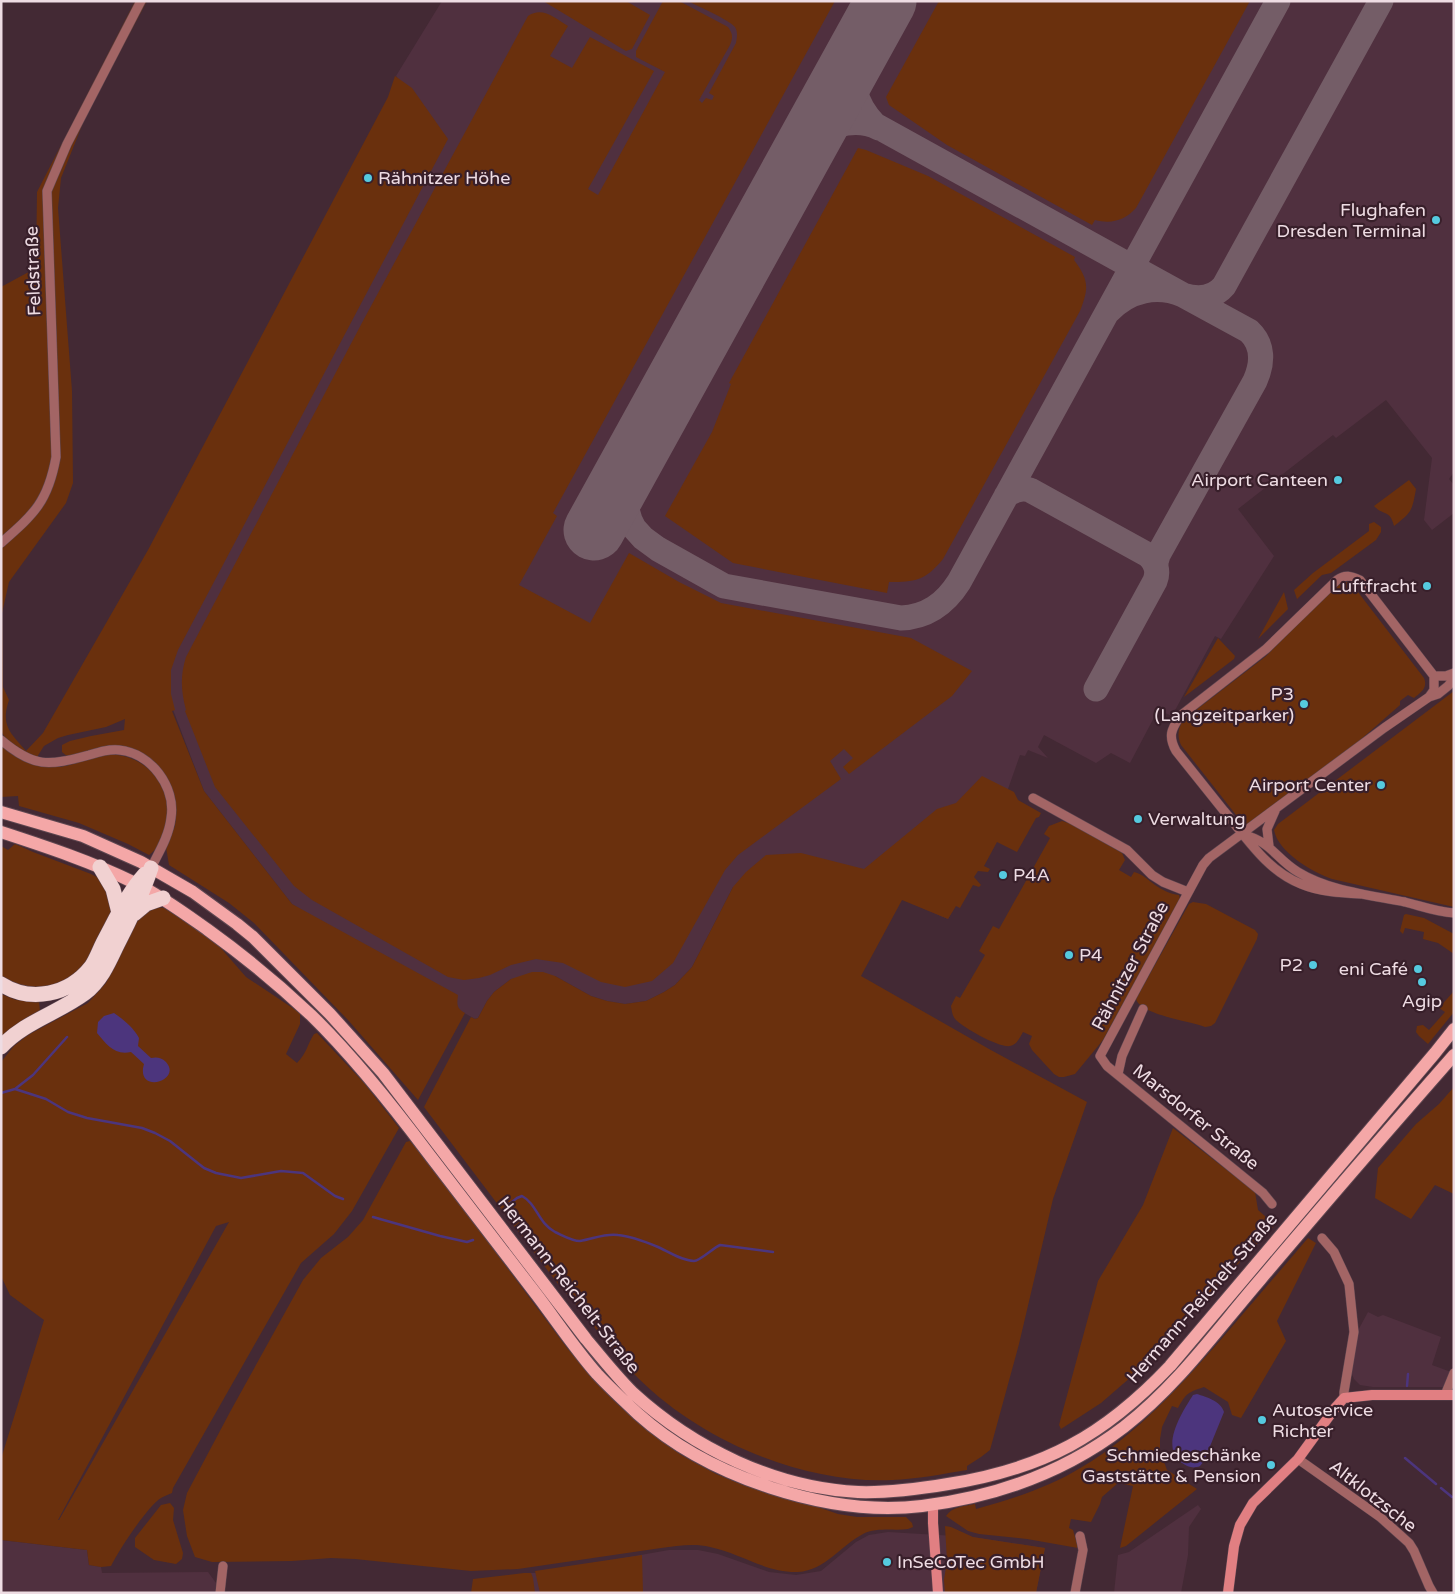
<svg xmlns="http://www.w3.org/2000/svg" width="1455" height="1594" font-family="'Varela Round',sans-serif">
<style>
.built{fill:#50303f}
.green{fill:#6a300d;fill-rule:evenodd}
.water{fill:#4c357d}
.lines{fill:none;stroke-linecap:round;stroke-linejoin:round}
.stream{stroke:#4c357d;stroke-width:2.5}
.taxiway{stroke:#745d67;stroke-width:25}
.runway{stroke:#745d67;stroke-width:61}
.street-casing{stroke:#5e4650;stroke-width:10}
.secondary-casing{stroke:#5e4650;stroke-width:11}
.primary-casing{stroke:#5e4650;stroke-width:14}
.highway-casing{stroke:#5e4650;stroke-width:16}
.street{stroke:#a36565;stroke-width:9}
.secondary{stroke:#e17f82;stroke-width:10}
.primary{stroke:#f4a7a7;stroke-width:12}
.highway{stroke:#f1d1d1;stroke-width:15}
.poi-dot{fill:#55cadf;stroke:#381f2a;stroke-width:2}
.labels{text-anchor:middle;stroke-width:4.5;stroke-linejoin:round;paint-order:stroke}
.poi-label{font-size:18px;fill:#eedce3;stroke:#381f2a;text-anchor:end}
.street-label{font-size:18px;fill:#eedce3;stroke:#381f2a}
</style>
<rect width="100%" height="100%" fill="#432934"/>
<!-- built -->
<path class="built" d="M442,1h1012v471l-5,7 5,6v28l-22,17 -8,-10 8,-62 -46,-58 -50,38 -3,-3 -95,74 36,47 -53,83 -6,-3 -43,80 -14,-6 -28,53 -19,-10 -15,10 -52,-28 -6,12 10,11 -20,-8 -3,6 -5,-1 -12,34 5,13 -65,117 -79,-34 -136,2 -41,80 -17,18 -11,7 -18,9 -21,3 -18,-3 -16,-5 -36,-20 -44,3 -17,13 -7,9 -9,17 -3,1 -16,-9 -2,-4 -165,-102 -88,-113 -35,-92v-39l269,-526 -42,-58z
M1368,1312l10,5 5,-2 58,22 -9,28 19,7 -6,15h-72l-13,-2 -6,-6 -3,-7 4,-36z
M1198,1505l3,4 -12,18 -1,28 -7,38h-67l4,-38 11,-3z
M888,1532l84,5 73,11 -9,45h-509l-3,-20h14l131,-23h29l20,4 51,18 27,3 25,-4 35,-29 13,-7z
M1,1540l86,10 2,15 12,2 1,6 106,-1 8,11 -1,10h-214z"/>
<!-- green -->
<path class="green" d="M135,1h12l-62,117 -24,60 -3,30 14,183 1,92 -7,20 -57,79 -7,31 1,74 6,13c-9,26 2,33 17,51l17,-18 105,-183 240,-453 7,-21 17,12 36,51 -270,511 -7,20v24l4,16 -3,1 32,80 88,113 166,91c-1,9 -2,13 7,18l-47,87 -70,-80 -94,-97 -25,-20 -60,-38 -3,-18 9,-21 1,-12 -2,-18 -5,-14 -34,-31 -67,6 -6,-5v-7l8,-4 21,-5 33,-6 1,-11 -19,8 -38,8 -10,3 -14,8 -7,11c-14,-5 -29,-12 -36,-26v-444l35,-19 1,-76z
M543,1h83l24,14 -18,34 -6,2z
M663,1h16l49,26c5,7 5,10 2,18l-31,55 3,3 4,-5 6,2 2,-4 -5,-3 27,-50c1,-6 2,-11 -1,-16 -7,-8 -36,-20 -47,-26h147l-282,512 4,3 -38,69 71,38 39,-70 50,29 42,21 190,35 61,33 -20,25 -103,78 -6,-7 10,-9 -9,-9 -14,12 11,18 -103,76 -13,15 -52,93 -21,18 -27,6 -24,-5 -38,-19 -27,-4 -25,6 -21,10 -11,3 -15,2 -16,-3 -136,-77 -18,-14 -79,-99 -30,-76 1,-1c-5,-19 -6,-34 0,-53l178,-338 164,-303c14,-10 27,2 40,10l-18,30 22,12 18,-31 64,34 -66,118 10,6 67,-123 -29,-15v-6z
M939,1h311l-114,207c-12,13 -25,16 -41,12l-3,5 -145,-80 -58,-40 -3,-8z
M858,148l8,2 62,26 147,81 -1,3c15,20 15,28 6,51l-137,248c-18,22 -28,23 -54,23l-2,11 -154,-30 -68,-47 47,-84 19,-48 -2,-1z
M1409,480l7,9c-4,22 -4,23 -22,37 -4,-17 -11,-10 -20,-20z
M1374,522l7,5v5l-5,8 -45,33 -9,2 -25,24 -3,-9 19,-17 56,-42v-7z
M1346,582l5,1 73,95c4,10 -3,14 -10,20l-6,-3 -8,6v4l-49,43 -104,77h-3l-63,-80c-4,-9 -3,-16 2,-25l82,-63 57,-57 17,-15z
M1284,592l4,17 -30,30z
M1218,638l17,18 -1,3 -50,38z
M1454,691v216l-122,-28c-20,-7 -54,-27 -58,-49l4,-6z
M1,744c18,13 28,22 51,23 16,1 30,-7 45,-11 38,-9 72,21 71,59 -1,14 -8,33 -19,40l-21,-11 -49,-21 -60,-17 -1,-10 -17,1z
M982,776l32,16 4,8 23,13 -2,4 -3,1 -19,34 -20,-10 -13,24 6,3 -2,3 -10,-1 -4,6 7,8 -2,2 -6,-2 -13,23 -4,-2 -8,13 -46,-19 -41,76 128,73 98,53 -34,97 -34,145 -29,106 -9,7 -14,9v4c-24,4 -50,9 -75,10 -89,4 -190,-39 -253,-101 -30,-30 -53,-65 -81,-95l-134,-177 47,-90 4,2 3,-1 9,-17 7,-9 17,-13 21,-7h11l12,4 36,20 16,5 18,3 21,-3 18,-9 11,-7 17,-18 41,-80 13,-15 20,-17 35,-2 63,16 73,-60 19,-6z
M1062,821l10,3 50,29 3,7 -6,10 12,7 3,-5c9,2 14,8 21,13 7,5 15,9 24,10l1,4 -77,141 -28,34 -11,3h-5l-5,-3 -22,-24 -3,-6 3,-8 -9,-4c-3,5 -6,13 -13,14 -11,2 -46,-18 -54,-26 -4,-4 -4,-9 -5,-14l5,-10 4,2 25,-43 -6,-4 14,-25 6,3 51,-91 -6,-4 5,-8z
M15,844l18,8 58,22 11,6 12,28 -26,52 -22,23 -36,7 -29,-10v-134l7,4z
M1193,902l13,2 49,26 3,4 -1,5 -42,84 -4,3 -6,1c-15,-6 -64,-12 -69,-28l53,-95z
M153,907l11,1 48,30 34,39 54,36v11l-14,30 11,9c10,-10 10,-18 17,-29l3,-1 47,50 35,45 -47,83 -18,23 -33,29 -128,225 -1,5c-4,2 -8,3 -11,5 -14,9 -42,52 -50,68l-10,1 -12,-2 -2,-15 -86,-10v-81l43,-139 -34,-25 -9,-19v-214l13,-16 14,-11 60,-32 18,-20 30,-63zM229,1222l-170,298h-1l158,-294z
M1406,914l18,4 30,16v20l-16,-11 -15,-4 1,-7 -19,-4 -2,6 -3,-3 4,-16z
M1454,991v21l-26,32 -9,-8 -3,-4 1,-6 6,-1 6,5 16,-18 -6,-4z
M1,994l15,6 23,1 1,11 -39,30z
M1454,1087v107l-19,-9 -24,34 -36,-21 3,-30 38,-44 23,-20z
M1173,1128l82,64 3,18 17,15 -144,152 -30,26 -40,26 -2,-4 39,-144 45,-76z
M410,1141l30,37 127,170 45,51 39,34 30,22 35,19 27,11 72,21 23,8 19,3h49l6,6 1,4 -5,2c-14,2 -31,-2 -45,5 -23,12 -37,36 -65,38 -32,1 -58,-19 -88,-25 -16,-4 -33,-1 -49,1l-143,21 -47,2 -116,-12 -24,-1 -39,3 -80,1 -17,-5 -8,-21 -4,-26 4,-17 43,-81 73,-132 18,-22 27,-21 15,-17 43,-78z
M1308,1238l8,5 -39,78 9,20 -45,77 -9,-3 -4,-13 -24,-15c-15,5 -18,6 -26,21l-6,-2 -10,21 -2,12v12l7,19 30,19 -71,57 -6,2 13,-62 -15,-3 -16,14 -2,7 -9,18 -20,-3 -2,9 4,2 5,18 -51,-9 -48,-5 -11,-3 -22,-15c6,-9 18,-10 29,-12l1,5c36,-10 74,-22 106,-42 56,-33 99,-82 142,-131 28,-33 56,-65 84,-98z
M170,1503l4,5 -1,12 10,33 -1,6 -6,5 -22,-4 -19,-13v-9l26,-33z
M945,1526l6,1 22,10 72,11 -9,45h-91l-1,-13 3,-19z
M642,1555l1,38h-103l-5,-22z
M524,1573h7l2,5 2,15h-64l2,-14z"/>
<!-- water -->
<path class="water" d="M114,1013c10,7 19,14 25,25l-1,8 13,12c5,-1 10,-1 15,4 17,19 -31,33 -22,2l-13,-12c-16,4 -25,-8 -34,-19l1,-11 6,-6z
M1197,1394c9,3 24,7 27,18l-20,49 -4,5c-7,3 -12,1 -18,-3 -23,-16 1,-52 11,-68z"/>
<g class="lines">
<!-- stream -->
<path class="stream" d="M15,1089l18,-14 34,-38
M1,1093l14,-4 31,10 22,13 19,6 55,10 13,5 15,8 34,27 12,5 25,5 40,-7 22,2 32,23 8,3
M508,1205l9,-7 5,-2c15,8 16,27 33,36 7,3 17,9 25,9 13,-2 25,-8 38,-6 13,1 28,7 40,12 11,5 24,14 36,14 6,0 19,-13 26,-16l53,7
M373,1217l67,19 27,6 6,-2
M1407,1386l1,-12
M1405,1458l31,26
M1441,1488l11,9"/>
<!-- taxiway -->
<path class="taxiway" d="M859,50c-12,27 -4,55 16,75l308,170c15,5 31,3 41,-9l157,-285
M803,151c15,-24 50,-36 76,-23
M1109,311c20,-21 48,-27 74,-16l66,36c15,14 14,32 6,50l-97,174 -2,7v6
M636,455l-10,24 -1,24 5,17 4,8 9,10 15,11 66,37 177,32c26,-1 44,-14 58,-36l319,-581
M1006,496c7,-6 15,-9 24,-6l118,65c8,7 11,16 7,26l-59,108"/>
<!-- runway -->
<path class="runway" d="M594,530l292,-529"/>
<defs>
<path id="street" d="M1,543c33,-29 47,-41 55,-86l-9,-266 20,-47 74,-143
M1434,676h12l8,-3
M1,740c33,28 47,26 88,15 10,-3 19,-6 30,-5 32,3 57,37 52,68 -2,18 -12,34 -20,50
M1033,798l94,52 25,25 11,7 25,10
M1242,834c30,8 33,24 56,38 31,19 72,23 107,30 16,4 32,10 49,11
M1269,846l-2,-17 8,-18
M1361,894c-21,-1 -41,-2 -60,-10 -35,-14 -54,-46 -77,-73 -16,-20 -32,-40 -48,-60 -8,-15 -5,-21 4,-35l86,-67 71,-69c8,-6 14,-4 23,0l74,96v14l-5,7
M1118,1074l4,-18 21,-47
M1272,1204l-9,-11 -156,-127 -7,-10 103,-191 6,-7 175,-130 45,-31 9,-3 10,-8 6,-7
M1322,1238l12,14 15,32 5,48 -10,60v6
M1445,1395l9,-22
M1298,1459l82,58 29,26 5,8 15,35 4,7
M220,1593l3,-27
M1075,1593l8,-43 -3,-14"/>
<path id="secondary" d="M933,1505v18l5,70
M1228,1593l6,-47 6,-21 13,-22 45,-44 37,-51 9,-10 28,-3h82"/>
<path id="primary" d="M1,812l82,24 58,26 52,30 44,32 16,13 77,77 53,59 203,266c15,18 30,37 47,54 60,55 142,95 225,99 30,1 60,-3 90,-8 95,-15 156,-48 222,-118l265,-313 19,-24
M1,832c46,15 91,30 134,51 26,13 49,30 73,47 36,26 70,54 103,85 43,42 81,90 117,138 35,46 70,92 105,137 21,27 41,58 64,84 13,14 27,27 41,40 70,63 190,103 284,92 73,-9 143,-34 202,-79 53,-41 93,-97 136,-147 64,-76 129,-151 194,-225"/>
<path id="highway" d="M100,867l13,22 6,24
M134,914l12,-10 17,-6
M1,984c30,19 68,11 90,-17 5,-7 8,-16 12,-24 13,-24 24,-49 42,-69
M1,1047c23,-25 57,-34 84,-54 16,-12 24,-31 32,-48 13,-25 25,-50 34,-77"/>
</defs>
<!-- street casing -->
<use href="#street" class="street-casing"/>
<!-- secondary casing -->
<use href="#secondary" class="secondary-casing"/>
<!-- primary casing -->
<use href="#primary" class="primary-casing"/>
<!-- highway casing -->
<use href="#highway" class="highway-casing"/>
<!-- street -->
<use href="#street" class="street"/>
<!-- secondary -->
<use href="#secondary" class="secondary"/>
<!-- primary -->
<use href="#primary" class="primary"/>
<!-- highway -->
<use href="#highway" class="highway"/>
</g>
<!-- markers -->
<g class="poi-dot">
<circle cx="368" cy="178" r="5"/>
<circle cx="1436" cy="220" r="5"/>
<circle cx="1338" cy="480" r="5"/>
<circle cx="1427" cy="586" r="5"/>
<circle cx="1304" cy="704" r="5"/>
<circle cx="1381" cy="785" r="5"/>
<circle cx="1138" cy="819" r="5"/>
<circle cx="1003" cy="875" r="5"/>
<circle cx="1069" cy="955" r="5"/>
<circle cx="1313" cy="965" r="5"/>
<circle cx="1418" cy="969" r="5"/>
<circle cx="1422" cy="982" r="5"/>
<circle cx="1262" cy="1420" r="5"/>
<circle cx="1271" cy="1465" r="5"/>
<circle cx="887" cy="1562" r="5"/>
</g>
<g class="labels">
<!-- poi labels -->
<g class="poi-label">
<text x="378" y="184" text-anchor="start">Rähnitzer Höhe</text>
<text x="1426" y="216">Flughafen<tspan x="1426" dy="21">Dresden Terminal</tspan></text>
<text x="1328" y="486">Airport Canteen</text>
<text x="1417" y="592">Luftfracht</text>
<text x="1294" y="700">P3<tspan x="1294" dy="21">(Langzeitparker)</tspan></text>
<text x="1371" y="791">Airport Center</text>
<text x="1148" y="825" text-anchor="start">Verwaltung</text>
<text x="1013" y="881" text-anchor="start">P4A</text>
<text x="1079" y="961" text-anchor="start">P4</text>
<text x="1303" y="971">P2</text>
<text x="1408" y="975">eni Café</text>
<text x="1422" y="1007" text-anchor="middle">Agip</text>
<text x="1272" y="1416" text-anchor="start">Autoservice<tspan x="1272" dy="21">Richter</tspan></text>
<text x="1261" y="1461">Schmiedeschänke<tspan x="1261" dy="21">Gaststätte &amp; Pension</tspan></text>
<text x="897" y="1568" text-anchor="start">InSeCoTec GmbH</text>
</g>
<!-- street labels -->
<g class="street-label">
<text transform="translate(33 271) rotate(-92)" y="6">Feldstraße</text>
<text transform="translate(1130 966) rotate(-62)" y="6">Rähnitzer Straße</text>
<text transform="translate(1196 1117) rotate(39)" y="6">Marsdorfer Straße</text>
<text transform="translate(569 1285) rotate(52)" y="6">Hermann-Reichelt-Straße</text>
<text transform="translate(1202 1298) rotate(-49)" y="6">Hermann-Reichelt-Straße</text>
<text transform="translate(1373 1496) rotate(38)" y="6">Altklotzsche</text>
</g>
</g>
<!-- border -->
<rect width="1455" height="1594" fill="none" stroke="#eedce3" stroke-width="5"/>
</svg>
